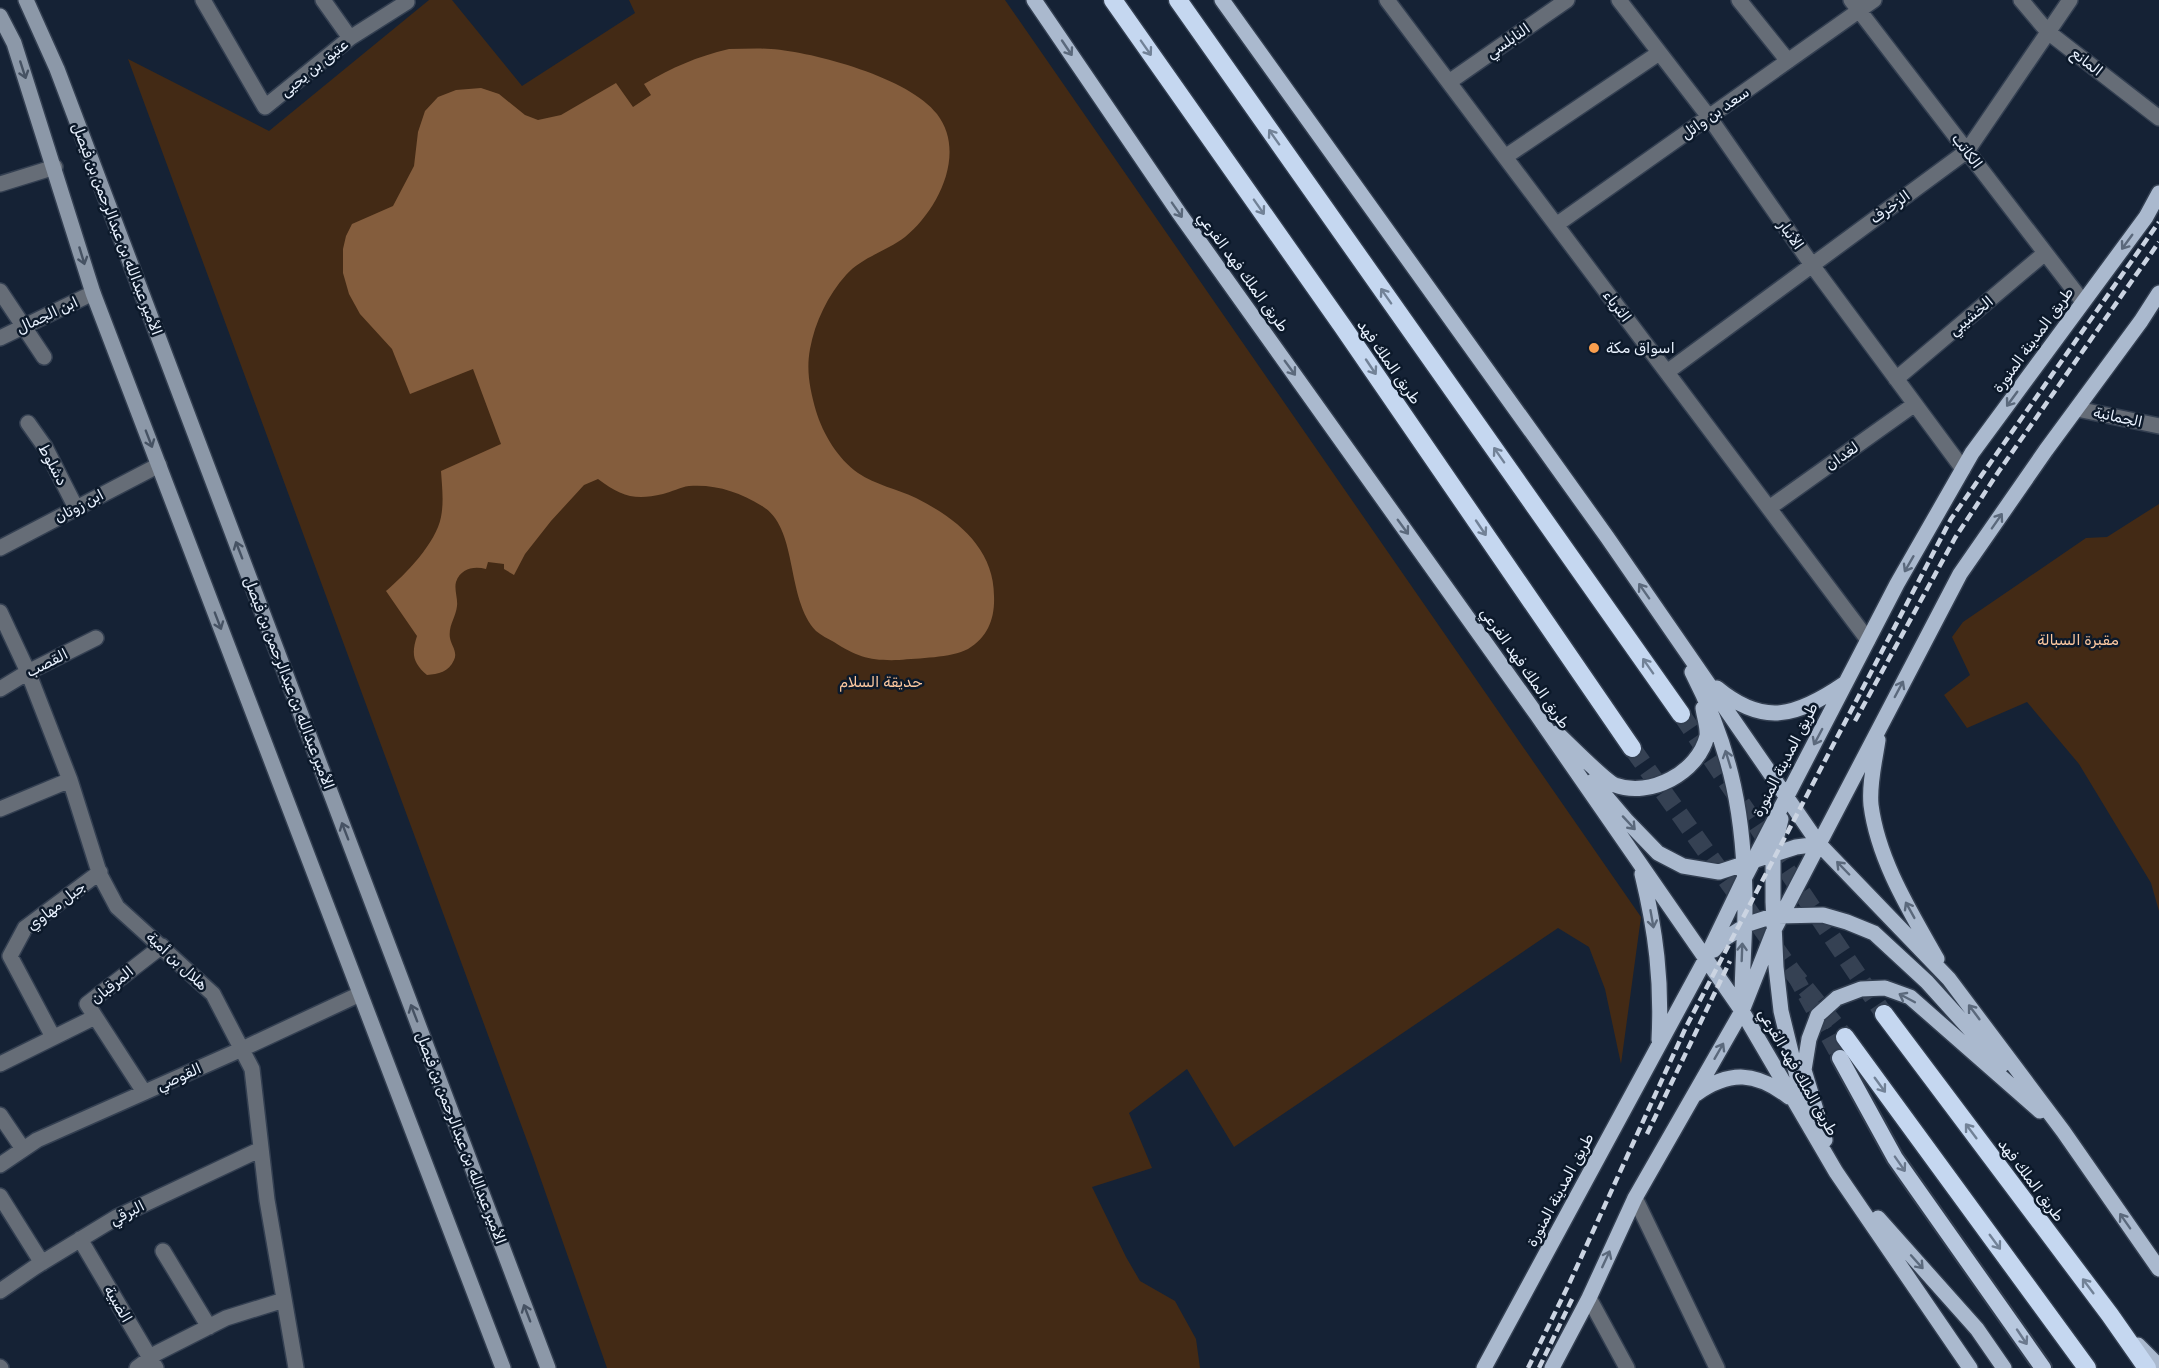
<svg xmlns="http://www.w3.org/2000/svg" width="2159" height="1368" font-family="Rubik,Cairo,sans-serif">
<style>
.green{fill:#432a15}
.water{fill:#845d3d}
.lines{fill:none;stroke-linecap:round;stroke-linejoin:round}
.trunk-tunnel{stroke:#354153;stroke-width:16;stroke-dasharray:16 8;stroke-linecap:butt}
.motorway-tunnel{stroke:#354153;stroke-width:18;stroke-dasharray:18 9;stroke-linecap:butt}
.minor-casing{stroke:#333f51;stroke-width:18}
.secondary-casing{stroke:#333f51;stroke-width:18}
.primary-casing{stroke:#333f51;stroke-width:18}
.trunk-casing{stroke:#333f51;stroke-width:20}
.motorway-casing{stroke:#333f51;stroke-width:21}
.minor{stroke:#666d77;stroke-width:15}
.secondary{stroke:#8c98a8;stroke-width:15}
.primary{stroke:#aab9ce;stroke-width:15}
.trunk{stroke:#b8c8df;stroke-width:16}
.motorway{stroke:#c5d7f0;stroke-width:18}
.rail{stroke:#cbd4e2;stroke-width:4.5;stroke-dasharray:9 4.5;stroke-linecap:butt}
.oneway{stroke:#5b697c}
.oneway2{stroke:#728297}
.oneway3{stroke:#465263}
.oneway4{stroke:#6b798e}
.poi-dot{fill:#fa9f4e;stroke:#0c192a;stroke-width:2}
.labels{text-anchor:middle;stroke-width:5;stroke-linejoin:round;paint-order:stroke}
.street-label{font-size:15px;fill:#e8f1fe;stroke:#0c192a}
.poi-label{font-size:15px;fill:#e8f1fe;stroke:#0c192a;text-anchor:start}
.park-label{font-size:15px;fill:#fcc8a0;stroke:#0c192a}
</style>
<rect width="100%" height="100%" fill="#152235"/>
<!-- green -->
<path class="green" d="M429,0h23l70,86 113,-73 -6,-13h376l636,917 -20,147 -16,-75 -16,-42 -31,-19 -324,219 -47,-78 -58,44 23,55 -60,19 34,70 14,24 35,20 21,38 4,29h-593l-74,-211 -405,-1098 141,72z
M2159,504v407l-8,-28 -72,-119 -52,-62 -60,26 -23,-33 26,-20 -18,-38 11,-15 123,-84 21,-1z"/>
<!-- water -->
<path class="water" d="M729,49c14,0 28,-1 42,0 43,3 139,29 166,65 30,39 1,96 -32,123 -18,14 -43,20 -59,38 -18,20 -31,47 -36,74 -4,22 0,40 6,62 7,23 22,48 42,62 18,12 39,16 58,25 40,20 78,50 78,98 1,22 -6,41 -26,53 -17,9 -50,9 -69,11 -28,1 -42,-3 -65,-18 -6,-3 -13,-7 -18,-11 -31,-34 -17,-103 -54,-125 -23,-14 -46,-22 -73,-20 -9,1 -17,6 -26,8 -29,7 -42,2 -65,-15l-14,6 -33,36 -26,33 -11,21 -10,-6v-5l-16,-2 -2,7c-12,-3 -25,-1 -30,13 -2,7 2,17 1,24 -1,11 -9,20 -7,32 1,7 8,14 4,22 -5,12 -16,14 -27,15 -14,-12 -16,-21 -10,-39l-31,-45c20,-17 50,-48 55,-74 3,-15 1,-31 0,-46l60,-27 -28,-75 -63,25 -18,-45 -32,-35 -11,-20 -6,-21v-24l3,-13 6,-12 41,-18 21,-40 4,-34 7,-21 13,-14 18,-7 25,-2 18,6 26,21 13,5 23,-5 55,-32 17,24 18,-12 -7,-11c29,-17 52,-27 85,-35z"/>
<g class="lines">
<!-- trunk-tunnel -->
<path class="trunk-tunnel" d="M1794,974l46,84"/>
<!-- motorway-tunnel -->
<path class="motorway-tunnel" d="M1681,714l203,300
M1632,748l162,226 51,63"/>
<defs>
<path id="minor" d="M203,0l62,107 85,-69 57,-36 -2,-2
M323,0l27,38
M1387,0l481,640
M1619,0l90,117 103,148 151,204
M1739,0l49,61
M1851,0l232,302
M2021,0l27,32 111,86
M1449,82l118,-82
M1505,157l154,-104
M0,184l55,-17
M1556,225l318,-225
M0,291l44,66
M0,338l93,-45
M1667,372l300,-221 103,-151
M1896,379l149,-126
M2077,409l82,17
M28,423l17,24 31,61
M1769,508l146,-104
M0,548l159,-83
M0,612l28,60 42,108 30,95 17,32 96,87 39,75 15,131 29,168
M0,689l28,-17 68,-34
M0,809l70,-29
M53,1037l-43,-81 15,-28 75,-56
M0,1064l95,-47
M144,1092l-57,-88 75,-58
M0,1115l23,34
M0,1165l37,-25 205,-91 118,-55
M0,1196l42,67
M1635,1198l82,170
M80,1239l76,129
M163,1251l46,76
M0,1291l35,-24 82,-50 144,-68
M1589,1298l38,70
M0,1367l1,1
M137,1368l20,-15 69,-35 58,-18"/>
<path id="secondary" d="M26,0l31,69 491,1299
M0,16l14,27 79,250 410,1075"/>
<path id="primary" d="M1034,0l145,213 358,502 205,296 94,161 134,196
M1222,0l385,537 212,307 130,135 114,152 96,138
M1692,672c40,78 53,147 53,234 0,31 -3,64 -3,96
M1717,688c47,39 80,28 127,-4
M1557,733c11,10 48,48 58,52 35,13 83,-12 92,-49 1,-8 -3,-20 -4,-28
M1878,740c-3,21 -9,43 -7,65 7,55 39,106 66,154
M1593,781l34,40 31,32 25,13 36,6 77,-25 23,-3
M1781,819l-8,34v49l3,65 5,44 24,98
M1642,874c14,58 20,107 17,166
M1714,950l7,-9 27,-17 25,-8 50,-1 24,7 27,11 53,49 75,83
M1696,1094c34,-24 60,-22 93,3
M1825,1140l-21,-70 5,-31 9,-24 19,-17 24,-9 24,-1 25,9 130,114
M1878,1218l99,111 27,39
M2138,1345l21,21
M1484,1368l221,-408 39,-81 153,-295 75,-131 174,-236 13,-24
M1552,1368l37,-70 46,-100 107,-187 32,-81 186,-356 86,-124 95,-129 18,-28"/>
<path id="trunk" d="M1840,1058l55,100 148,210"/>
<path id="motorway" d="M1113,0l230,327 289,421
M1178,0l503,714
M1884,1014l226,301 37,53
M1845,1037l242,331"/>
</defs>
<!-- minor casing -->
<use href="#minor" class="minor-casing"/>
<!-- secondary casing -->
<use href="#secondary" class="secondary-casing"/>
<!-- primary casing -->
<use href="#primary" class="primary-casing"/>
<!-- trunk casing -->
<use href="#trunk" class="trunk-casing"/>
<!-- motorway casing -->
<use href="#motorway" class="motorway-casing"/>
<!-- minor -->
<use href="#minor" class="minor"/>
<!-- secondary -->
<use href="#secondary" class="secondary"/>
<!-- primary -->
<use href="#primary" class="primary"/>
<!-- trunk -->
<use href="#trunk" class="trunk"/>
<!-- motorway -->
<use href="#motorway" class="motorway"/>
<!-- rail -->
<path class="rail" d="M1855,721l100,-183 44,-67 160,-229
M1647,1134l83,-173
M1528,1368l41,-84 117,-257 265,-508 208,-297
M1539,1368l35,-73"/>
</g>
<!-- one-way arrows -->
<defs><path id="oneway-shaft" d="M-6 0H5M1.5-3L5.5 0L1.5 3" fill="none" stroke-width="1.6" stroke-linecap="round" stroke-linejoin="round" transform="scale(1.5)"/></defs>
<g class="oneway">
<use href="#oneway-shaft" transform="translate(1067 48) rotate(56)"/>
<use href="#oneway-shaft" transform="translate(1177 210) rotate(55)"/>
<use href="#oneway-shaft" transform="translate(2127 242) rotate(126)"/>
<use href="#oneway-shaft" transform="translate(1290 368) rotate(54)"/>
<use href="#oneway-shaft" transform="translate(2012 399) rotate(126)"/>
<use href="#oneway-shaft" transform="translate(1997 521) rotate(-55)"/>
<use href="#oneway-shaft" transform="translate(1403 527) rotate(54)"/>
<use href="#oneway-shaft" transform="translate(1909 564) rotate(120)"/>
<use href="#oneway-shaft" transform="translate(1644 591) rotate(-125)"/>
<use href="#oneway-shaft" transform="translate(1899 689) rotate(-62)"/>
<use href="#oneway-shaft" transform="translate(1818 737) rotate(118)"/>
<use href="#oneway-shaft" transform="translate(1728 759) rotate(-107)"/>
<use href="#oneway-shaft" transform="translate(1629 823) rotate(47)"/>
<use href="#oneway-shaft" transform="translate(1843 868) rotate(-134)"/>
<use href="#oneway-shaft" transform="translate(1910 910) rotate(-119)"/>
<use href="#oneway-shaft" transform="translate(1652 919) rotate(80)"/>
<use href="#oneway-shaft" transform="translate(1742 952) rotate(-88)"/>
<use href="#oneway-shaft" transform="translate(1907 998) rotate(-152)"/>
<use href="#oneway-shaft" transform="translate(1974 1012) rotate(-127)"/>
<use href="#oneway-shaft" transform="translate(1719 1051) rotate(-60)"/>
<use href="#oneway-shaft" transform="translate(2125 1221) rotate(-125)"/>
<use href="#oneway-shaft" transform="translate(1606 1259) rotate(-65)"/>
<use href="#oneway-shaft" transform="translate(1917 1262) rotate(48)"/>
</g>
<g class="oneway2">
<use href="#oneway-shaft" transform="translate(1146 48) rotate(55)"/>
<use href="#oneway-shaft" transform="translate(1274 137) rotate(-125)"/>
<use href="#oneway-shaft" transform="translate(1259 207) rotate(55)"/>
<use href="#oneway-shaft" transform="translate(1386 296) rotate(-125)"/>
<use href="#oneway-shaft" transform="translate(1371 367) rotate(56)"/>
<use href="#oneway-shaft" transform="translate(1499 455) rotate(-125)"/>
<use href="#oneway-shaft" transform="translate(1481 528) rotate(56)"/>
<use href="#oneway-shaft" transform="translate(1648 666) rotate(-125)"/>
<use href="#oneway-shaft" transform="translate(1880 1085) rotate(54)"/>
<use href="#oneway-shaft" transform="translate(1971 1131) rotate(-127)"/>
<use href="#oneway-shaft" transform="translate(1995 1242) rotate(54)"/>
<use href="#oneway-shaft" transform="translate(2088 1286) rotate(-127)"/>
</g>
<g class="oneway3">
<use href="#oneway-shaft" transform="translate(23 70) rotate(72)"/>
<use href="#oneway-shaft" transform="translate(82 256) rotate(73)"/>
<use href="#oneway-shaft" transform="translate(149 439) rotate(69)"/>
<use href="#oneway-shaft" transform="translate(239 550) rotate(-111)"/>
<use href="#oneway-shaft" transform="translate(218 621) rotate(69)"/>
<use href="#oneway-shaft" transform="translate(345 831) rotate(-111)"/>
<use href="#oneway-shaft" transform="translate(414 1013) rotate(-111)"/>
<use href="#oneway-shaft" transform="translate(527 1313) rotate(-111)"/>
</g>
<g class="oneway4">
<use href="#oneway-shaft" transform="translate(1900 1164) rotate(55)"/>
<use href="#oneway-shaft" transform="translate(2022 1337) rotate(56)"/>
</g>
<!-- markers -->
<circle class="poi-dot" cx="1594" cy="348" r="6"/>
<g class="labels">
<!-- street labels -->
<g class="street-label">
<text transform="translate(1508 41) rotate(-35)" y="5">النابلسي</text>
<text transform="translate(2087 62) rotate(38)" y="5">المانع</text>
<text transform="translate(314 68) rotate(-39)" y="5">عتيق بن يحيى</text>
<text transform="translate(1715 113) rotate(-35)" y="5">سعد بن وائل</text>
<text transform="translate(1967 151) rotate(53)" y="5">الكاتب</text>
<text transform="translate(1890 207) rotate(-36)" y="5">الزخرف</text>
<text transform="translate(117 229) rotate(69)" y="5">الأمير عبدالله بن عبدالرحمن بن فيصل</text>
<text transform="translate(1791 235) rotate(55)" y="5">الأنبار</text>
<text transform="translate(1243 272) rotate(54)" y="5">طريق الملك فهد الفرعي</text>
<text transform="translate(1617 306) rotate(53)" y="5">الثرياء</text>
<text transform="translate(47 315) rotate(-25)" y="5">ابن الجمال</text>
<text transform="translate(1971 316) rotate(-40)" y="5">الخشيبي</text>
<text transform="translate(2033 340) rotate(-54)" y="5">طريق المدينة المنورة</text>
<text transform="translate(1389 362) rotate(55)" y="5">طريق الملك فهد</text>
<text transform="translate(2118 417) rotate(12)" y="5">الجمانية</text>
<text transform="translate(1842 456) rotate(-35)" y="5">لغدان</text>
<text transform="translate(53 465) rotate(62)" y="5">دشلوط</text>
<text transform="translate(79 506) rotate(-28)" y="5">ابن زوتان</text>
<text transform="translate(47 663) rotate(-27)" y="5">القصب</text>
<text transform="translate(1525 668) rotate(55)" y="5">طريق الملك فهد الفرعي</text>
<text transform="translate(289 683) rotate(69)" y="5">الأمير عبدالله بن عبدالرحمن بن فيصل</text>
<text transform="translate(1785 760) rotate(-63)" y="5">طريق المدينة المنورة</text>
<text transform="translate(56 906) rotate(-38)" y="5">جبل مهاوي</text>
<text transform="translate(177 961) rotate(43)" y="5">هلال بن أمية</text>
<text transform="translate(112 985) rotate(-39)" y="5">المرقبان</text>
<text transform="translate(1798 1072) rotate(60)" y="5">طريق الملك فهد الفرعي</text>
<text transform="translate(179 1077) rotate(-24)" y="5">القوصي</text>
<text transform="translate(461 1138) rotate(69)" y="5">الأمير عبدالله بن عبدالرحمن بن فيصل</text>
<text transform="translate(2031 1180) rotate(53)" y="5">طريق الملك فهد</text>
<text transform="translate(1560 1190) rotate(-62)" y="5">طريق المدينة المنورة</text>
<text transform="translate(127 1213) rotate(-27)" y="5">البرقي</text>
<text transform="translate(118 1304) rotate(60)" y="5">الضبية</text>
</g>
<!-- poi labels -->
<g class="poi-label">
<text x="1606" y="353">اسواق مكة</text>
</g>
<!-- park labels -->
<g class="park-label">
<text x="2078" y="645">مقبرة السبالة</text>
<text x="881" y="687">حديقة السلام</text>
</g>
</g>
</svg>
